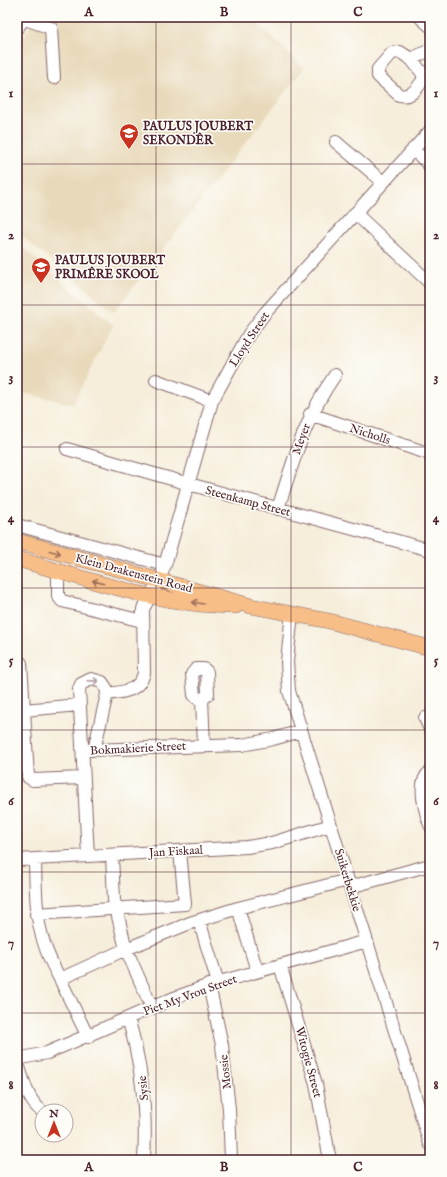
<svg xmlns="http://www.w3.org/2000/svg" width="447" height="1177" font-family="'IM FELL English',serif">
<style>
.built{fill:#e8d9ba}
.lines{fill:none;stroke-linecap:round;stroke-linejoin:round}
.minor-casing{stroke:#866769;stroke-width:14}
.major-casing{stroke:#866769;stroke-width:16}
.minor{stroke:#fff;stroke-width:12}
.major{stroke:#f7be88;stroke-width:15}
.oneway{stroke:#a06e5a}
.oneway2{stroke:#ae9aa0}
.grid{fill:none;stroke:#4a1f2b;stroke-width:1;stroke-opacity:0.55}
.labels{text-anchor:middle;stroke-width:3.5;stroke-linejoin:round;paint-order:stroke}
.poi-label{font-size:12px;font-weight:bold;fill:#4a1f2b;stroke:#fdfcf7;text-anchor:start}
.street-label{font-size:12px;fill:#4a1f2b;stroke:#fdfcf7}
.neatline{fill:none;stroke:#4a1f2b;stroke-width:1.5}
.grid-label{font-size:13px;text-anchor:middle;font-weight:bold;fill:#4a1f2b}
</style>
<rect width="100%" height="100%" fill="#fdfcf7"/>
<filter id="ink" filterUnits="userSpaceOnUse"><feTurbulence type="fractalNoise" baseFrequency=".025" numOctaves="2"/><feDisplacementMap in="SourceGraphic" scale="8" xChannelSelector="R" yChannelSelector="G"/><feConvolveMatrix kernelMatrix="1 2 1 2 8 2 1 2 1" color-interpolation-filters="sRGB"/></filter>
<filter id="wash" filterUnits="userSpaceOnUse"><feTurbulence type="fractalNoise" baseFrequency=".012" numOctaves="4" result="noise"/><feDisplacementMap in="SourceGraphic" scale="16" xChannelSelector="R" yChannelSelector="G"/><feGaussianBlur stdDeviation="0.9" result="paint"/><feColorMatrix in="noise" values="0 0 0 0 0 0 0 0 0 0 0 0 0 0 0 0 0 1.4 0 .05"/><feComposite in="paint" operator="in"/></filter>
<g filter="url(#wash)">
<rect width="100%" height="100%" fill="#f6eedb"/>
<!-- built -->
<path class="built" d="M37,17h214l53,51 -190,244 -97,-80v-188z
M17,243l96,82 -40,79 -56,-12z"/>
</g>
<g filter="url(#ink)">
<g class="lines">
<defs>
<path id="minor" d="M420,17l10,9
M25,19l26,9 3,50
M17,28l9,-11
M411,59l12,15v6c-6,8 -11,18 -24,15l-21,-19v-7l14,-16 8,-1 11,7 19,-9
M336,142l47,40
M413,149l17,17
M355,213l75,70
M156,380l56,21
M310,414l120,40
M67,449l122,35 241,66
M278,509c15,-48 28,-93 57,-134
M17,525l148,40
M58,571v25l4,5 80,20
M292,613l-5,49 2,29 141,453
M21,663l3,47
M107,694c16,-2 33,-3 37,-21l-1,-64 16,-29 6,-15 47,-164 37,-67 16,-21 165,-182
M202,700l6,-6 -1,-22 -3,-3h-8l-4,5 2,21 3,3 5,2 2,45
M79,705l-55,5 4,67 5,3 50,-2
M425,718l5,11
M88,750l154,-5 31,-6 28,-8
M430,772c-14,10 -5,39 0,53
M112,855l2,45 12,49 64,-26 48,-15 110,-28
M88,856l-9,-167 2,-5 10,-5 11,3 4,6 1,6 -13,56
M35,859c1,49 0,76 25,120
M17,860l230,-13 25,-4 59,-18
M350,887l80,-22
M238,908l19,63
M36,914l149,-10 -5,-53
M199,920l19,63
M280,965l36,119 14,76
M209,985l13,60 7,64 2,51
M128,1018c14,47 19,93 16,142
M88,1037l-28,-58 66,-30 26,59
M17,1059l30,-6 127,-55 35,-13 158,-44
M17,1061c6,17 10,40 25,50"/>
<path id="major" d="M17,541l234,65 78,15 101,27
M17,559c71,20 144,47 219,47"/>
</defs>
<!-- minor casing -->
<use href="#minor" class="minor-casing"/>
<!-- major casing -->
<use href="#major" class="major-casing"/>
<!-- minor -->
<use href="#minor" class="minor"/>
<!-- major -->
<use href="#major" class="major"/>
</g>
<!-- one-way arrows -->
<defs><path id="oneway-shaft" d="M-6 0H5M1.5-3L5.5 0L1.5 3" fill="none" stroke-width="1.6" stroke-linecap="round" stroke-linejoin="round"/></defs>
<g class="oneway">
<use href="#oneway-shaft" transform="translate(55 552) rotate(15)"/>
<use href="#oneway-shaft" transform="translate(98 582) rotate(-164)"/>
<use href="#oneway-shaft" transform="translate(198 603) rotate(-171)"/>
</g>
<use class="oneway2" href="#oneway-shaft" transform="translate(93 681) rotate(2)"/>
</g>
<!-- grid -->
<path class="grid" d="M156,17v1143M291,17v1143M17,164h413M17,305h413M17,447h413M17,588h413M17,730h413M17,872h413M17,1013h413"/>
<!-- icons -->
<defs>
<symbol id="school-pin" viewBox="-11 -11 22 30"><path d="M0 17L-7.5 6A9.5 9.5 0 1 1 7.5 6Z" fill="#c8321e" stroke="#fdfcf7"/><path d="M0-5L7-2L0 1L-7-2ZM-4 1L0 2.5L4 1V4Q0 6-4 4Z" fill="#fff"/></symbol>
</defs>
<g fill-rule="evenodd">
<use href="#school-pin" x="118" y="122" width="22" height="30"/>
<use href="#school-pin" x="30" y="256" width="22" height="30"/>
</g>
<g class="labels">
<!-- poi labels -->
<g class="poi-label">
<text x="143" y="130">PAULUS JOUBERT<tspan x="143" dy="14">SEKONDÊR</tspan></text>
<text x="55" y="264">PAULUS JOUBERT<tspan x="55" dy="14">PRIMÊRE SKOOL</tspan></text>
</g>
<!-- street labels -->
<g class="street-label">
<text transform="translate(249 339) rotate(-57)" y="4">Lloyd Street</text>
<text transform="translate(370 434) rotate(18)" y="4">Nicholls</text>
<text transform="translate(301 439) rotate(-70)" y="4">Meyer</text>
<text transform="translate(248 501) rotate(15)" y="4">Steenkamp Street</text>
<text transform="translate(134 573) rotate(15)" y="4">Klein Drakenstein Road</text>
<text transform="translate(138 748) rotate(-3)" y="4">Bokmakierie Street</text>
<text transform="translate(176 851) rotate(-3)" y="4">Jan Fiskaal</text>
<text transform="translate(348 880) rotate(73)" y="4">Suikerbekkie</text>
<text transform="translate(190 995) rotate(-20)" y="4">Piet My Vrou Street</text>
<text transform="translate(309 1062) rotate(75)" y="4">Witogie Street</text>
<text transform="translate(225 1072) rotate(-96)" y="4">Mossie</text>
<text transform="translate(143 1088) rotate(-96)" y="4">Sysie</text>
</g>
</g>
<!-- margin -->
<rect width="447" height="1177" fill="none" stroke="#fdfcf7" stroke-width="44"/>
<!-- north arrow -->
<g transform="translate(54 1123)"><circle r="19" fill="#fdfcf7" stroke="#b5a4a5"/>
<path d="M0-3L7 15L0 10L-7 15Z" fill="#c8321e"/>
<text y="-6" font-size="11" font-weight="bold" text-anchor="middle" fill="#4a1f2b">N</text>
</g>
<rect x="22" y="22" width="403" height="1133" class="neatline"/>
<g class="grid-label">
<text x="89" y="16">A</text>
<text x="224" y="16">B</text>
<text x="358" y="16">C</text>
<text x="11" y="97">1</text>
<text x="436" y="97">1</text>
<text x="11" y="239">2</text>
<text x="436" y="239">2</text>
<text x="11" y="381">3</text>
<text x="436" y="381">3</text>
<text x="11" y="522">4</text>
<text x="436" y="522">4</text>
<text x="11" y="664">5</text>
<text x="436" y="664">5</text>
<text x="11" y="805">6</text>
<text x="436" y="805">6</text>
<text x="11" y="947">7</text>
<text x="436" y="947">7</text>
<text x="11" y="1089">8</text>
<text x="436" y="1089">8</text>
<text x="89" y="1171">A</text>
<text x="224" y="1171">B</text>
<text x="358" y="1171">C</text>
</g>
</svg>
